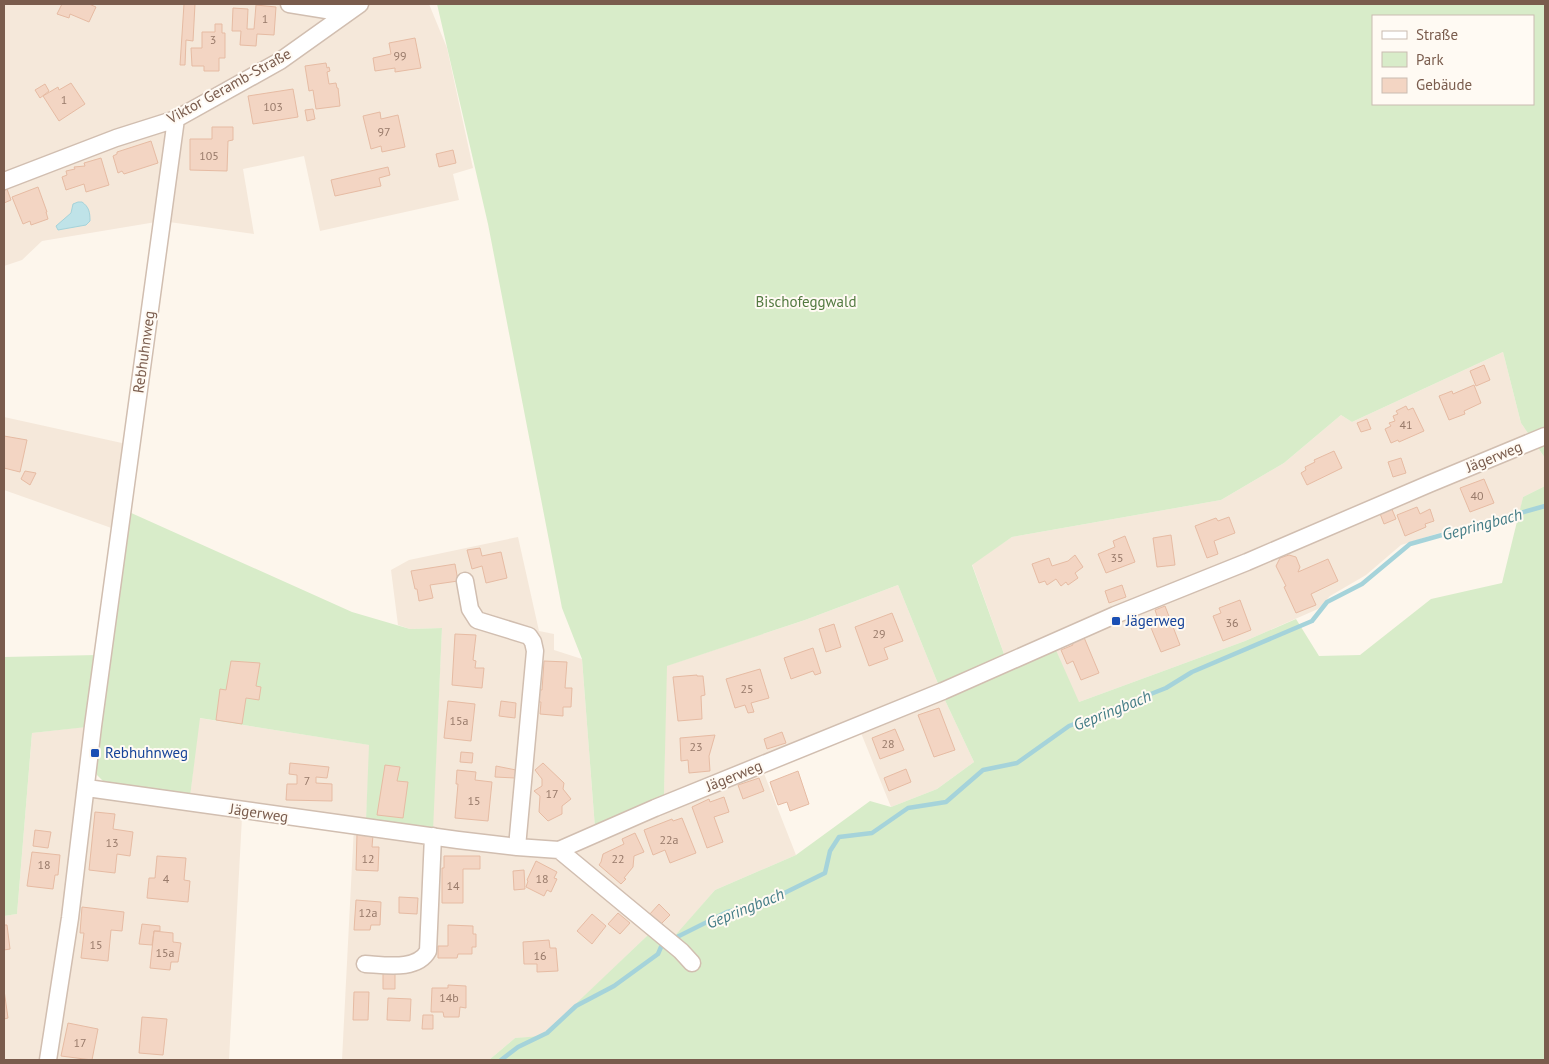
<svg xmlns="http://www.w3.org/2000/svg" width="1549" height="1064" font-family="'PT Sans',sans-serif">
<style>
.residential{fill:#f5e8da}
.green{fill:#d8ecc9;fill-rule:evenodd}
.water{fill:#bfe3e8;stroke:#a5d3da}
.lines{fill:none;stroke-linecap:round;stroke-linejoin:round}
.stream{stroke:#a5d3da;stroke-width:4.5}
.building{fill:#f3d5c3;stroke:#e6bba3}
.minor-casing{stroke:#d1beb0;stroke-width:19}
.minor{stroke:#fff;stroke-width:16}
.transit-dot{fill:#1a4fb4;stroke:#fffaf3;stroke-width:2}
.labels{text-anchor:middle;stroke-width:4;stroke-linejoin:round;paint-order:stroke}
.number-label{font-size:12px;fill:#987a6a}
.street-label{font-size:15px;fill:#7a5c4d;stroke:#fffaf3}
.park-label{font-size:15px;fill:#537a41;stroke:#fffaf3}
.transit-label{font-size:15px;fill:#164399;stroke:#fffaf3;text-anchor:start}
.water-label{font-size:16px;font-style:italic;fill:#437c86;stroke:#fffaf3}
</style>
<rect width="100%" height="100%" fill="#fdf6ec"/>
<!-- residential -->
<path class="residential" d="M4,4h425l18,44 26,120 -20,6 6,26 -139,31 -16,-75 -61,13 11,65 -92,-13 -120,20 -20,19 -18,6z
M1503,352l18,71 24,35v28l-22,11 -3,14 -55,14 -64,20 -35,30 -36,21 -12,13 -73,32 -166,61 -70,-34 -37,-104 40,-27 209,-37 63,-37 57,-48 11,7z
M4,417l127,28 -11,86 -116,-41z
M518,537l21,94 15,3v16l28,9 13,169 69,-33 2,-129 139,-46 93,-35 45,111 31,66 -37,27 -46,18 -30,-74 -98,38 33,84 -81,35 -50,58 -16,-14 -107,103 -27,1 -26,22h-147l12,-234 78,10 10,-208 -32,1 -12,-4 -7,-55 18,-10z
M199,718l171,27 -4,75 -176,-23z
M93,726l-6,62 155,29 -13,243h-225v-144l13,-2 15,-181z"/>
<!-- green -->
<path class="green" d="M437,4h1108v454l-24,-35 -18,-71 -151,70 -11,-7 -57,48 -63,37 -209,37 -40,28 37,103 46,-20 24,54 166,-61 51,-22 23,37 41,-1 71,-56 71,-16 21,-86 22,-11v574h-1056l26,-22 27,-2 107,-102 16,13 50,-57 81,-35 74,-54 21,6 46,-18 37,-27 -31,-66 -45,-111 -93,35 -138,46 -3,129 -69,33 -13,-169 -20,-51 -74,-384zM1373,16h160v88h-160z
M129,512l223,100 58,17 32,-1 -9,203 -67,-11 3,-75 -169,-27 -10,79 -83,-12 -10,-10 -2,-9z
M97,655l-10,72 -55,6 -15,181 -13,2v-259z"/>
<!-- water -->
<path class="water" d="M78,202h4c7,5 8,10 8,19l-4,4 -28,5 -2,-4 15,-13 2,-9z"/>
<g class="lines">
<!-- stream -->
<path class="stream" d="M501,1060l17,-13 29,-14 29,-27 38,-20 44,-32 3,-7 18,-11 48,-24 37,-9 61,-30 5,-22 9,-14 33,-4 36,-25 38,-6 37,-32 34,-7 52,-37 97,-38 26,-16 120,-51 15,-19 35,-18 48,-40 135,-38"/>
</g>
<!-- building -->
<path class="building" d="M62,4h27l7,3 -7,15 -19,-8 -1,4 -12,-4z
M184,4h11l-2,37 -7,-1 -1,25h-5z
M256,5l20,2 -2,28 -17,-1 -1,12 -16,-1 1,-14h-9l1,-23 15,1 -1,20h7z
M215,24h7v9h3v25h-6v13h-15v-5h-12l-1,-18h11v-16h13z
M415,38l6,30 -26,4v-4l-20,3 -2,-13 18,-4 -2,-11z
M326,63l1,5 2,-1 1,4 -3,1 2,12 7,-1 1,5h1l2,18 -24,3 -3,-19 -4,1 -4,-25z
M71,83l14,21 -26,17 -16,-25 15,-9 1,3z
M45,84l4,7 -9,7 -5,-8z
M293,89l5,28 -45,7 -5,-28z
M313,109l2,10 -8,2 -2,-11z
M380,112l1,7 17,-4 7,32 -23,5 -1,-6 -10,3 -8,-33z
M212,127h21v13l-5,1 -1,30 -37,-1v-31h22z
M151,141l7,22 -34,11 -2,-3 -4,2 -5,-17 4,-2v-2z
M453,150l3,13 -17,4 -3,-13z
M101,158l8,27 -23,7 -2,-8 -18,6 -4,-13 5,-2 -1,-4 9,-2 -1,-2 11,-1 -1,-3z
M388,167l2,8 -11,3 2,8 -46,10 -4,-16z
M38,187l9,25h-1l2,7 -17,6 -1,-4 -7,3 -11,-27z
M7,189l4,11 -7,3v-12z
M1484,365l6,15 -14,6 -6,-15z
M1474,385l7,18 -17,8 1,3 -16,6 -10,-24 13,-5 1,3z
M1406,406l2,4 5,-2 11,23 -25,11 -1,-2 -7,3 -6,-14 6,-3 -2,-3 6,-2 -2,-5 5,-2 -2,-3z
M1367,419l4,10 -10,3 -4,-9z
M4,436l23,4 -7,32 -16,-4z
M1334,451l8,17 -35,17 -6,-12 5,-3 -1,-3 10,-5 -1,-2z
M1401,458l5,15 -13,4 -5,-15z
M25,471l11,2 -6,12 -9,-6z
M1484,479l10,24 -24,9 -10,-24z
M1391,507l5,12 -12,5 -5,-13z
M1417,507l3,7 10,-5 4,12 -9,3 1,3 -21,9 -8,-21z
M1229,517l6,16 -21,8 4,13 -11,4 -12,-32 21,-8 2,3z
M1171,535l4,30 -18,2 -4,-29z
M1125,536l10,26 -29,11 -8,-19 17,-7 -2,-6z
M480,548l2,8 19,-4 6,26 -21,5 -4,-17 -10,3 -5,-19z
M1075,555l8,12 -8,6 3,5 -10,7 -2,-3 -5,4 -5,-7 -9,6 -2,-4 -6,2 -7,-19 17,-6 3,8 16,-5z
M1289,555l7,2 4,10 -2,5 30,-13 10,22 -27,13 5,11 -20,8 -12,-26 2,-1 -10,-20 4,-8z
M455,564l3,17 -28,4 3,13 -14,3 -2,-12h-2l-4,-18z
M1122,585l4,12 -17,6 -4,-12z
M1240,600l11,30 -28,11 -10,-25 8,-3 -2,-5z
M1165,606l15,39 -19,7 -12,-29 9,-4 -3,-9z
M892,613l11,28 -19,7 4,11 -19,7 -14,-39z
M834,624l7,23 -15,5 -7,-23z
M455,634l21,1 -3,25 3,1 -1,7h9l-2,20 -30,-3z
M1083,635l16,38 -18,7 -8,-19 -6,3 -6,-14 12,-5 -2,-5z
M813,648l8,25 -6,2 -2,-4 -22,8 -7,-21z
M231,661l29,2 -4,23 5,1 -2,13 -13,-2 -4,26 -26,-4 4,-31 6,1z
M544,661l23,1 -2,26h7l-1,19h-8v9l-23,-2 1,-12h-3l1,-12h3z
M760,669l9,29 -18,5 3,9 -6,1 -3,-8 -10,3 -9,-29z
M697,675v1h6l2,19 -4,1 1,23 -24,2 -5,-44z
M448,701l27,3 -4,37 -27,-3z
M501,701l15,2 -1,15 -16,-2z
M939,708l16,42 -21,7 -16,-42z
M895,729l9,21 -24,9 -8,-21z
M782,732l4,11 -19,6 -3,-10z
M715,735l-6,21 1,15 -21,2 -1,-13 -7,1 -1,-23z
M461,752l12,1 -1,10 -12,-1z
M290,763l39,4 -2,11 -11,-1v6l16,1v17l-46,-1 1,-16h10v-9l-8,-1z
M543,763l21,20 -1,6 8,10 -9,7v8l-14,7 -9,-9 1,-16 -6,-5 8,-5v-7l-7,-9z
M385,765l15,2 -3,14 11,1 -5,36 -26,-3z
M496,766l20,4 -1,8 -20,-1z
M906,769l5,13 -22,9 -5,-13z
M457,770l19,2 -1,8 17,2 -4,39 -33,-3 3,-34h-2z
M798,771l11,33 -19,7 -3,-9 -9,3 -8,-23z
M759,778l5,13 -21,8 -5,-14z
M724,797l5,15 -15,5 9,25 -16,6 -15,-41 17,-8 1,3z
M95,812l20,2 -2,15 20,3 -3,24 -13,-2 -2,19 -26,-3z
M682,818l14,35 -26,10 -5,-13 -12,5 -9,-25 28,-11 1,2z
M35,830l16,2 -3,16 -15,-2z
M635,833l9,19 -10,4 -1,11 -9,11 2,1 -5,5 -22,-19 2,-3 2,-8 21,-10 -2,-5z
M357,834l16,1 -1,12h7l-1,24 -22,-1z
M32,852l28,3 -2,20h-3l-2,14 -26,-3z
M157,856l29,2 -2,22 6,1 -2,21 -41,-4 2,-20h6z
M444,856h36v13h-17v34h-21v-35h2z
M536,861l21,11 -3,6 3,1 -6,13 -4,-2 -3,6 -18,-9 2,-6 -1,-1z
M524,870l1,19 -11,1 -1,-19z
M399,897l19,1 -1,16 -18,-1z
M356,900l25,2 -1,23h-9l-1,5h-16z
M659,904l11,11 -10,10 -11,-10z
M82,907l42,5 -2,19 -11,-1 -3,31 -27,-3 3,-25h-4z
M618,913l12,10 -10,11 -12,-10z
M592,914l14,12 -14,18 -15,-13z
M142,924l18,2v5h-6l-2,14 -13,-1z
M4,925h3l3,24 -6,1z
M448,925l25,1v8h3v13h-4v7h-14l-1,4h-19v-12h10z
M154,931l19,2v9l8,1 -3,19h-7l-1,8 -20,-2z
M549,940l1,8h6l2,23 -21,1v-8h-13l-1,-22z
M383,971h12v18h-12z
M448,985l18,1v22l-6,-1 -1,10h-15l-1,-5h-12l1,-24h16z
M4,990l4,28 -4,1z
M354,992h15l-1,28h-15z
M388,998l23,1 -1,22 -23,-1z
M423,1015h10v14h-11z
M142,1017l25,2 -4,36 -24,-2z
M68,1023l30,6 -6,31 -31,-4z"/>
<g class="lines">
<defs>
<path id="minor" d="M289,4l56,9
M4,181l112,-43 60,-19 104,-58 80,-57
M465,581l5,28 7,11 52,16 4,6 2,9 -18,196
M87,788l371,52 59,7 42,3 96,-42 288,-117 172,-76 132,-53 182,-78 116,-48
M559,850l122,101 11,12
M365,964c20,1 52,7 63,-13l5,-115
M48,1060l22,-142 23,-192 83,-607"/>
</defs>
<!-- minor casing -->
<use href="#minor" class="minor-casing"/>
<!-- minor -->
<use href="#minor" class="minor"/>
</g>
<!-- markers -->
<g class="transit-dot">
<rect x="1111" y="616" width="10" height="10" rx="2.5"/>
<rect x="90" y="748" width="10" height="10" rx="2.5"/>
</g>
<g class="labels">
<!-- number labels -->
<g class="number-label">
<text x="265" y="23">1</text>
<text x="213" y="44">3</text>
<text x="400" y="60">99</text>
<text x="64" y="104">1</text>
<text x="273" y="111">103</text>
<text x="384" y="136">97</text>
<text x="209" y="160">105</text>
<text x="1406" y="429">41</text>
<text x="1477" y="500">40</text>
<text x="1117" y="562">35</text>
<text x="1232" y="627">36</text>
<text x="879" y="638">29</text>
<text x="747" y="693">25</text>
<text x="459" y="725">15a</text>
<text x="888" y="748">28</text>
<text x="696" y="751">23</text>
<text x="307" y="785">7</text>
<text x="552" y="798">17</text>
<text x="474" y="805">15</text>
<text x="669" y="844">22a</text>
<text x="112" y="847">13</text>
<text x="368" y="863">12</text>
<text x="618" y="863">22</text>
<text x="44" y="869">18</text>
<text x="166" y="883">4</text>
<text x="542" y="883">18</text>
<text x="453" y="890">14</text>
<text x="368" y="917">12a</text>
<text x="96" y="949">15</text>
<text x="165" y="957">15a</text>
<text x="540" y="960">16</text>
<text x="449" y="1002">14b</text>
<text x="80" y="1047">17</text>
</g>
<!-- street labels -->
<g class="street-label">
<text transform="translate(229 86) rotate(-29)" y="5">Viktor Geramb-Straße</text>
<text transform="translate(144 352) rotate(-82)" y="5">Rebhuhnweg</text>
<text transform="translate(1494 457) rotate(-22)" y="5">Jägerweg</text>
<text transform="translate(734 776) rotate(-22)" y="5">Jägerweg</text>
<text transform="translate(259 813) rotate(8)" y="5">Jägerweg</text>
</g>
<!-- park labels -->
<g class="park-label">
<text x="806" y="307">Bischofeggwald</text>
</g>
<!-- transit labels -->
<g class="transit-label">
<text x="1126" y="626">Jägerweg</text>
<text x="105" y="758">Rebhuhnweg</text>
</g>
<!-- water labels -->
<g class="water-label">
<text transform="translate(1482 524) rotate(-15)" y="6">Gepringbach</text>
<text transform="translate(1112 710) rotate(-22)" y="6">Gepringbach</text>
<text transform="translate(745 908) rotate(-22)" y="6">Gepringbach</text>
</g>
</g>
<!-- border -->
<rect width="1549" height="1064" fill="none" stroke="#7a5c4d" stroke-width="10"/>
<!-- legend -->
<rect x="1372" y="15" width="162" height="90" fill="#fffaf3" stroke="#cabbb1"/>
<rect x="1382" y="31" width="25" height="8" fill="#ffffff" stroke="#cabbb1"/>
<text x="1416" y="40" font-size="15" fill="#7a5c4d">Straße</text>
<rect x="1382" y="52" width="25" height="15" fill="#d8ecc9" stroke="#cabbb1"/>
<text x="1416" y="65" font-size="15" fill="#7a5c4d">Park</text>
<rect x="1382" y="78" width="25" height="15" fill="#f3d5c3" stroke="#cabbb1"/>
<text x="1416" y="90" font-size="15" fill="#7a5c4d">Gebäude</text>
</svg>
